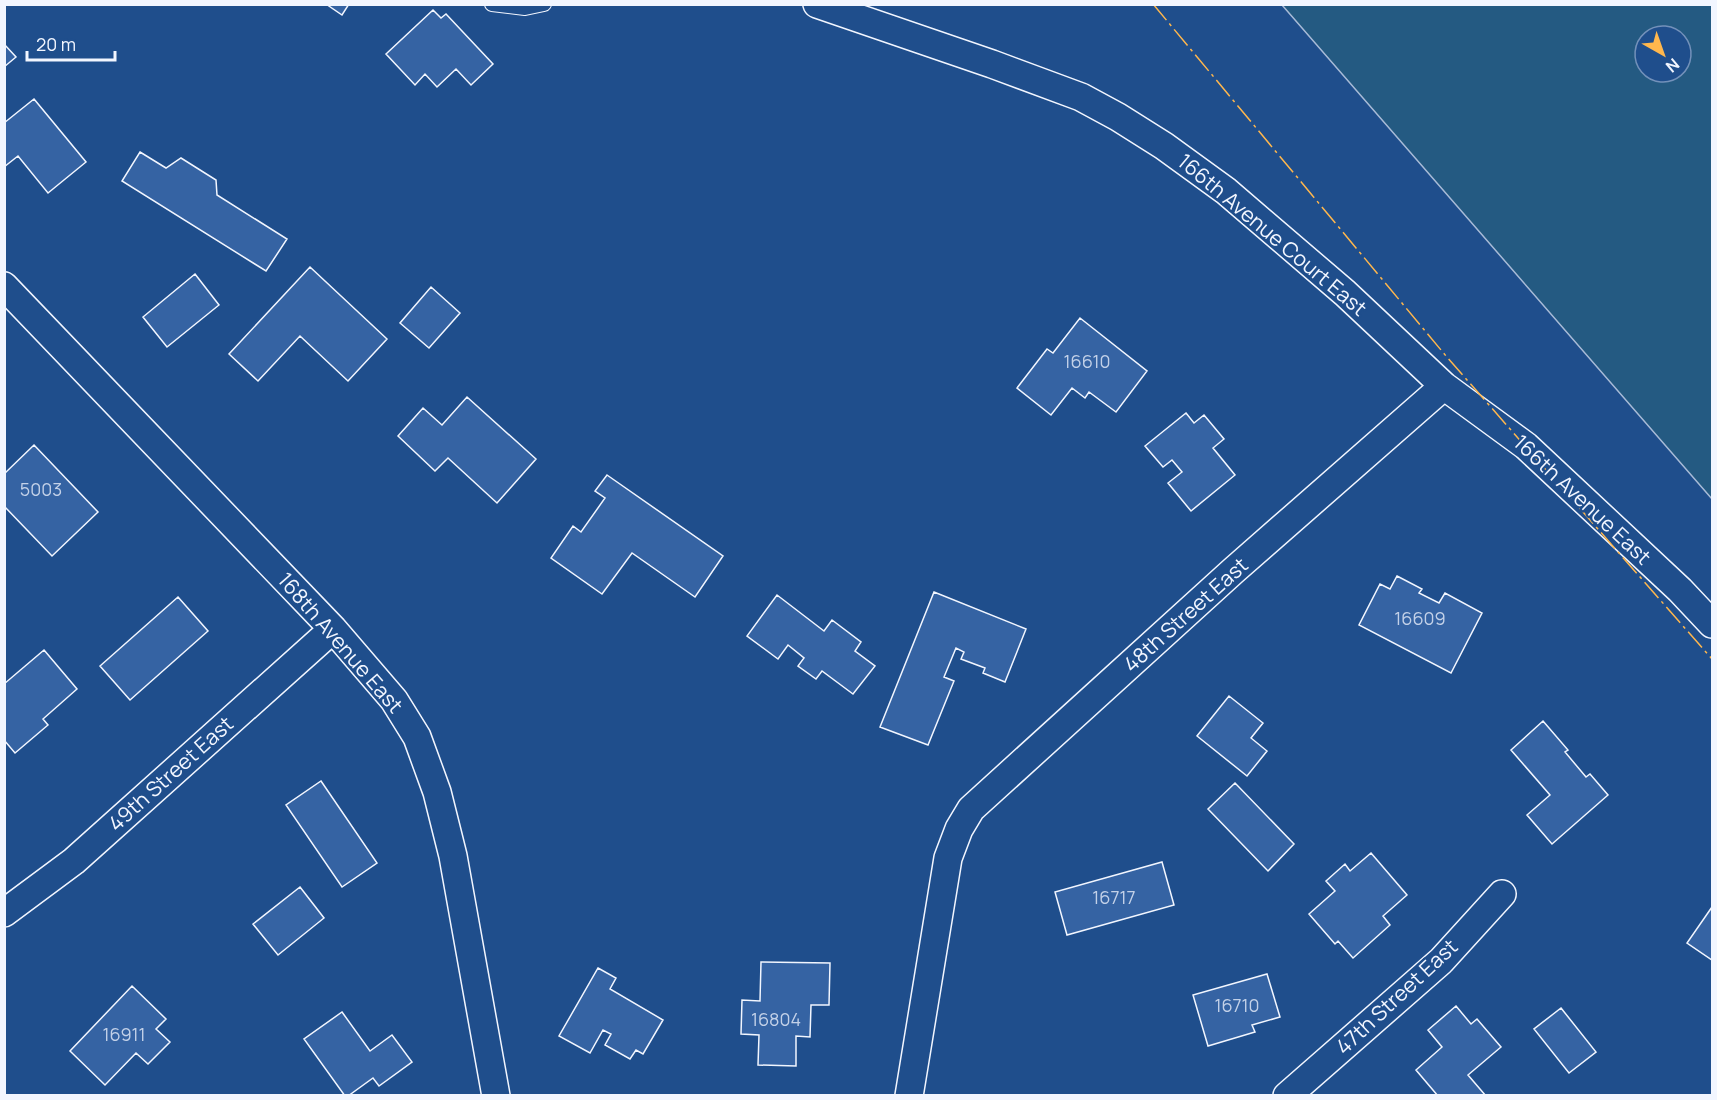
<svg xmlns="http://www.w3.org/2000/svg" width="1717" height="1100" font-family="Manrope,sans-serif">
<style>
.green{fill:#245a82;stroke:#a8bbd7;stroke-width:1.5;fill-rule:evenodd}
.building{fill:#3563a3;stroke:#f2f6ff;stroke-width:1.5}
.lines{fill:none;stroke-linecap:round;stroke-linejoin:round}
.service-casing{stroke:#f2f6ff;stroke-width:16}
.minor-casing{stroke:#f2f6ff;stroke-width:30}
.service{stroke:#1f4e8c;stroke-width:14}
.minor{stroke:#1f4e8c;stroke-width:27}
.power{stroke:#ffb74d;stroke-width:1.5;stroke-dasharray:21 4.5 3 4.5;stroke-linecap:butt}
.labels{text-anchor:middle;stroke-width:4.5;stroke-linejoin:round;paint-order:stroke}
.number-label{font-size:18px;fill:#c3d1e8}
.street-label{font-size:21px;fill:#f2f6ff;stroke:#1f4e8c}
</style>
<rect width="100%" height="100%" fill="#1f4e8c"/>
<!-- green -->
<path class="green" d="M1282,5h430v494zM1645,36h36v36h-36z"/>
<!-- building -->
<path class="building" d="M326,4h23l-7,11z
M433,10l8,8 5,-4 47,50 -22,21 -15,-16 -19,18 -12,-13 -10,11 -29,-31z
M4,44l12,13 -12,10z
M34,99l52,63 -38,31 -30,-37 -14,11v-44z
M140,152l26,16 15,-10 35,22 1,15 70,44 -21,32 -144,-90z
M310,267l77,72 -39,42 -48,-45 -42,45 -29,-27z
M195,274l24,31 -52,42 -24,-30z
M431,287l29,26 -31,35 -29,-25z
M1080,318l67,53 -31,41 -27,-20 -4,6 -13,-10 -21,27 -34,-27 30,-39 6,4z
M467,397l69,62 -39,44 -49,-45 -13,13 -37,-35 25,-28 19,17z
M1186,413l8,10 10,-8 20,24 -11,9 22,27 -44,36 -23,-28 14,-11 -10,-12 -9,7 -18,-21z
M34,445l64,67 -46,44 -48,-50v-32z
M607,475l116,81 -28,41 -63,-44 -30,41 -51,-36 22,-32 8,6 24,-34 -10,-7z
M1397,576l25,13 -3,4 20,10 6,-10 37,20 -31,60 -92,-48 21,-41 10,5z
M934,592l92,37 -21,53 -22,-9 2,-5 -24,-9 3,-7 -8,-4 -12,29 10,4 -26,64 -48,-18z
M777,595l47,36 8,-11 29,22 -6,9 20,15 -22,28 -31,-23 -6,8 -18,-13 6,-8 -16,-13 -10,14 -31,-23z
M178,597l30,34 -78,69 -30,-34z
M44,650l33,39 -34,30 5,6 -33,28 -11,-13v-56z
M1229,696l34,27 -12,15 16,13 -20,25 -50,-40z
M1543,721l25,29 -3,2 21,25 4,-3 18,21 -56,49 -25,-29 23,-20 -39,-45z
M321,781l56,82 -35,24 -56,-82z
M1235,783l59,61 -26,27 -60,-62z
M1371,853l36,42 -24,21 7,9 -37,33 -15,-17 -3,3 -26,-30 26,-23 -9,-10 19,-17 5,7z
M1162,862l12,43 -107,30 -12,-43z
M300,887l24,31 -46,37 -25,-31z
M1712,907v53l-25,-17z
M761,962l69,1 -1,42h-18l-1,32 -14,-1v30l-38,-1 1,-30 -18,-1 1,-34 18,1z
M598,968l18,10 -6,11 53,31 -20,34 -7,-4 -6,9 -25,-14 6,-11 -8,-4 -13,23 -31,-17z
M1267,974l13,43 -28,8 3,7 -47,14 -15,-51z
M132,986l34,33 -10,10 14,13 -22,22 -12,-11 -31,32 -35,-34z
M1456,1006l15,18 6,-5 24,28 -33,28 18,21h-48l-22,-26 26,-23 -14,-17z
M1561,1008l35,44 -27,21 -35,-44z
M342,1012l28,39 22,-16 20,27 -33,24 -6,-8 -25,18h-3l-41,-57z"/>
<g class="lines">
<defs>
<path id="service" d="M492,4l33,4 19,-4"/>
<path id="minor" d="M817,4l175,60 89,33 37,20 46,29 62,45 119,102 99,93 82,60 154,144 32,34
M4,286l329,343 61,71 23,37 20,55 16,64 43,240
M4,913l70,-52 259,-232
M909,1096l39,-238 11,-29 12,-20 262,-238 211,-185
M1287,1096l154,-135 61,-67"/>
</defs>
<!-- service casing -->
<use href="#service" class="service-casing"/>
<!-- minor casing -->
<use href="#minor" class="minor-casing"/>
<!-- service -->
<use href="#service" class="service"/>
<!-- minor -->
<use href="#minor" class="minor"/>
<!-- power -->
<path class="power" d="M1153,4l293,352 266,303"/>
</g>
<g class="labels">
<!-- number labels -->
<g class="number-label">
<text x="1087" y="368">16610</text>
<text x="41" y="496">5003</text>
<text x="1420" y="625">16609</text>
<text x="1114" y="904">16717</text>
<text x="1237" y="1012">16710</text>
<text x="776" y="1026">16804</text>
<text x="124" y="1041">16911</text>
</g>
<!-- street labels -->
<g class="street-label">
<text transform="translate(1272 235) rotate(40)" y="7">166th Avenue Court East</text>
<text transform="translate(1582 500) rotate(43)" y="7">166th Avenue East</text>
<text transform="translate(1186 615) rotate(-42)" y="7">48th Street East</text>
<text transform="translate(340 643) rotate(49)" y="7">168th Avenue East</text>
<text transform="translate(171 774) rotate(-42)" y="7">49th Street East</text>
<text transform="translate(1397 997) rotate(-43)" y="7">47th Street East</text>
</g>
</g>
<!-- border -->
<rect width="1717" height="1100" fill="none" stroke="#f2f6ff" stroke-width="12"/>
<!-- north arrow -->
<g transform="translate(1663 54) rotate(140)"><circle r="28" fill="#1f4e8c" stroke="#7391ba" stroke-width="1.5"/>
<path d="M0-4.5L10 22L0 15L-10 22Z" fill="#ffb74d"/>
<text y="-9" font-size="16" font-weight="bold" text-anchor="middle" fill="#f2f6ff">N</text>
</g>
<!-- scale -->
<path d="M27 51v9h88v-9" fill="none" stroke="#f2f6ff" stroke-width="3"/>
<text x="36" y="51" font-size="18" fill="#f2f6ff" stroke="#1f4e8c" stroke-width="4.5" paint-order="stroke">20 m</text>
</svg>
